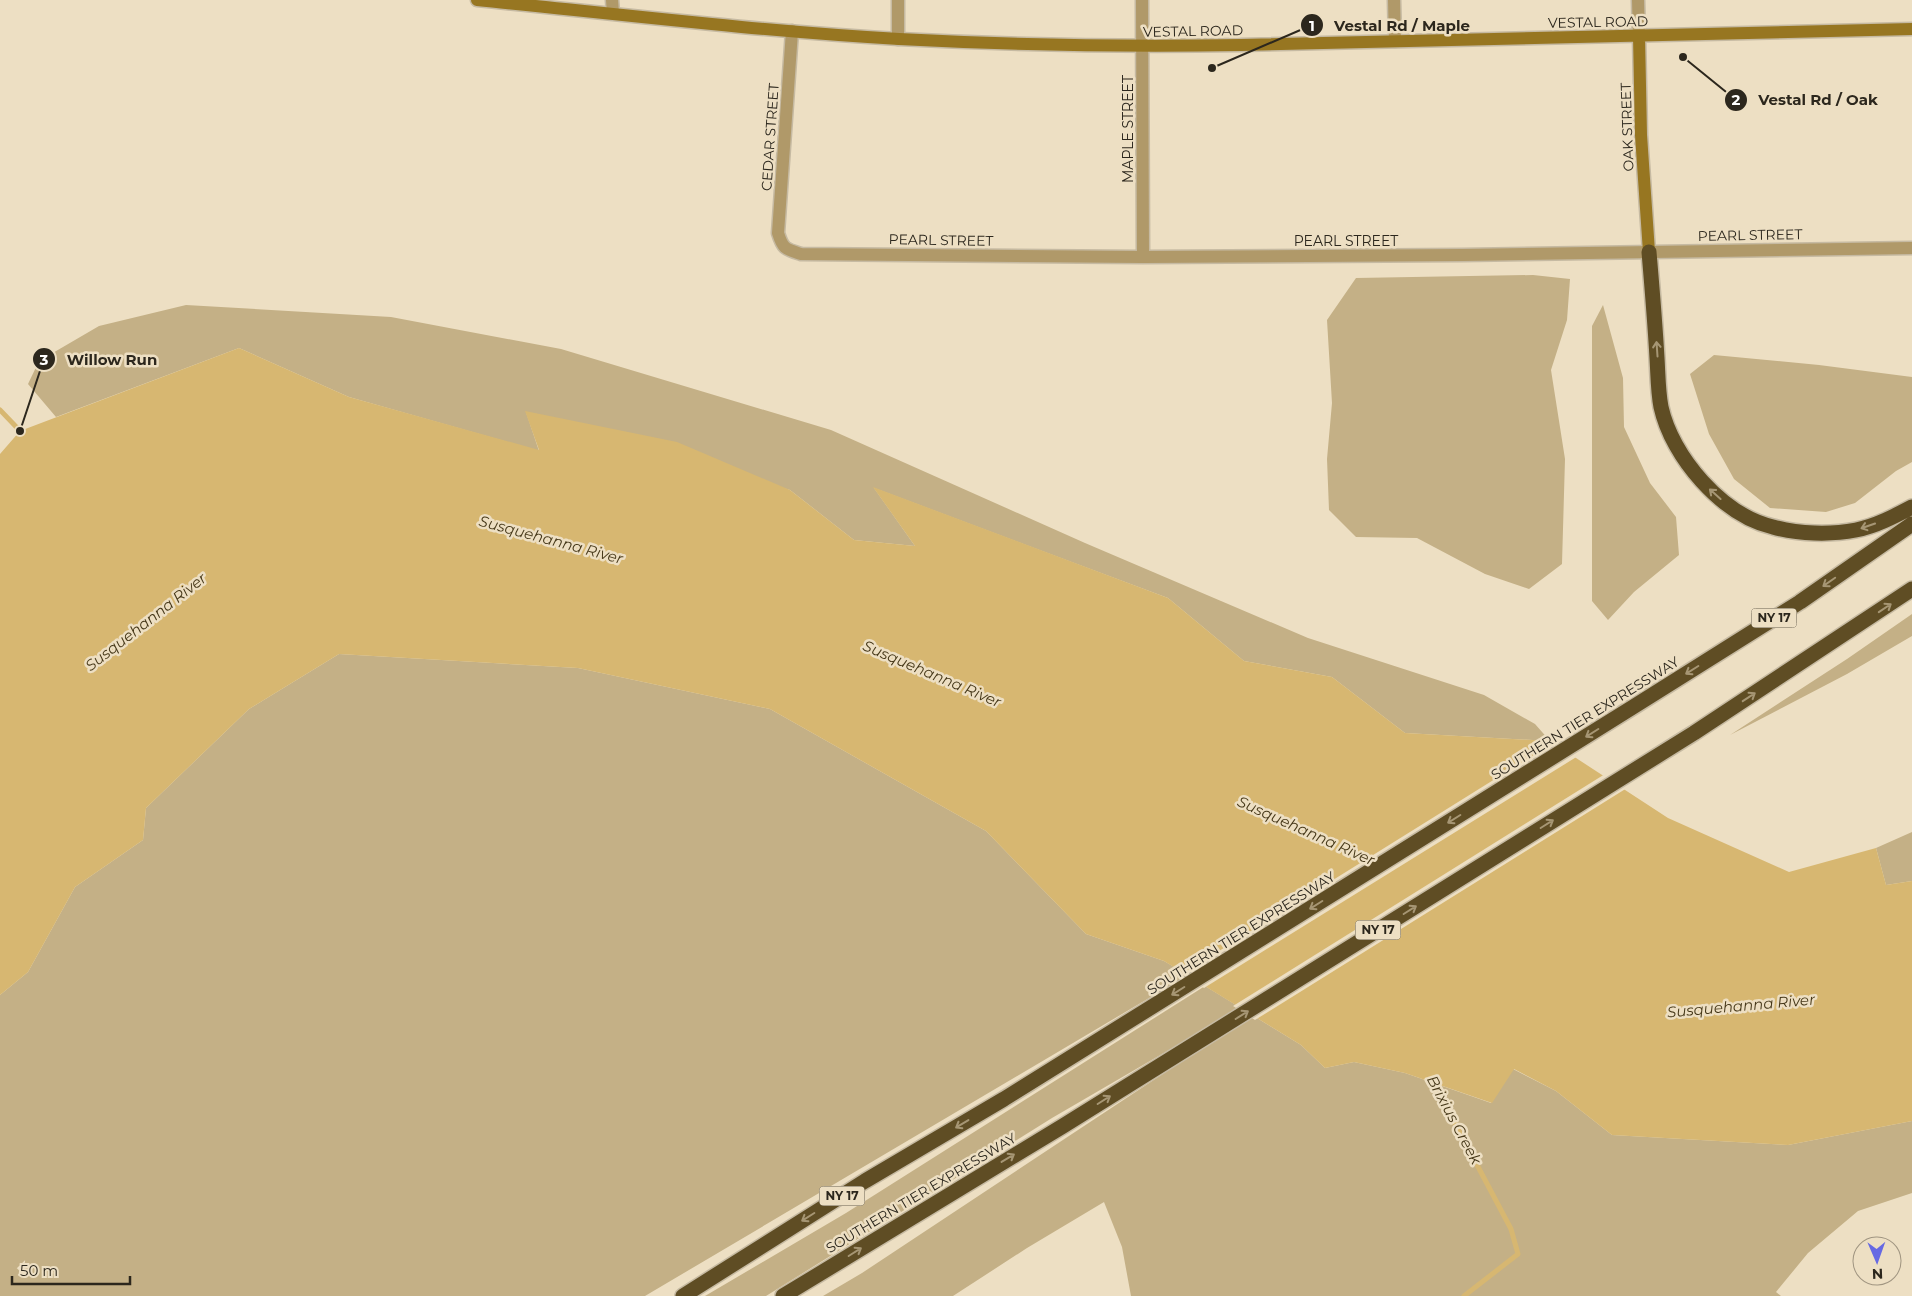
<svg xmlns="http://www.w3.org/2000/svg" width="1912" height="1296" font-family="Montserrat,sans-serif">
<style>
.green{fill:#c4b086}
.water{fill:#d7b771}
.pier{fill:#eddfc3}
.lines{fill:none;stroke-linecap:round;stroke-linejoin:round}
.stream{stroke:#d7b771;stroke-width:5}
.street-casing{stroke:#c6baa2;stroke-width:15}
.secondary-casing{stroke:#c6baa2;stroke-width:15}
.highway-casing{stroke:#c6baa2;stroke-width:18}
.street{stroke:#b09969;stroke-width:12}
.secondary{stroke:#977621;stroke-width:12}
.highway{stroke:#5f4d24;stroke-width:15}
.oneway{stroke:#a69674}
.labels{text-anchor:middle;stroke-width:5;stroke-linejoin:round;paint-order:stroke}
.shield{fill:#eddfc3;stroke:#665e4f;stroke-width:1}
.shield-label{font-size:12px;font-weight:bold;fill:#2c271d}
.street-label{font-size:14px;fill:#2c271d;stroke:#eddfc3}
.water-label{font-size:15px;font-style:italic;fill:#463819;stroke:#eddfc3}
.leader{fill:none;stroke:#2c271d;stroke-width:2}
.callout-dot{fill:#2c271d;stroke:#eddfc3;stroke-width:2}
.mark-label{font-size:15px;text-anchor:middle;font-weight:bold;fill:#fff}
.callout-label{font-size:15px;text-anchor:middle;font-weight:bold;fill:#2c271d;stroke:#eddfc3;stroke-width:5;stroke-linejoin:round;paint-order:stroke}
</style>
<rect width="100%" height="100%" fill="#eddfc3"/>
<!-- green -->
<path class="green" d="M1533,275l37,4 -3,41 -16,50 14,89 -3,105 -33,25 -44,-15 -68,-36 -61,-1 -27,-27 -2,-51 5,-56 -5,-83 29,-42z
M186,305l205,12 170,32 270,81 254,113 223,95 176,57 51,29 15,17 -145,-8 -73,-56 -88,-16 -76,-63 -294,-110 41,58 -61,-6 -64,-50 -264,-78 13,39 -190,-54 -110,-49 -183,69 -28,-33 11,-23 60,-35z
M1603,305l20,73 1,49 26,56 26,34 3,38 -45,37 -26,28 -16,-19v-275z
M1714,355l105,10 93,12v85l-16,9 -41,32 -29,9 -56,-4 -36,-29 -25,-45 -19,-60z
M1912,614v22l-65,38 -117,61 117,-76z
M339,654l239,14 192,41 216,122 100,103 78,27 24,14 -543,321h-645v-301l28,-23 47,-85 68,-47 3,-32 103,-99z
M1912,832v49l-26,4 -10,-37z
M1205,986l36,22 -189,110 -286,178h-61l141,-83z
M1252,1015l49,30 24,23 29,-6 51,11 86,30 22,-34 43,22 56,44 176,10 124,-24v72l-54,18 -50,42 -32,39 5,4h-650l-9,-49 -18,-45 -77,46 -74,48h-130l39,-23z"/>
<!-- water -->
<path class="water" d="M239,348l110,49 190,53 -14,-39 152,31 113,48 64,50 61,6 -42,-59 295,111 76,63 88,16 73,56 145,8 118,77 121,54 87,-24 10,37 26,-4v240l-124,24 -176,-10 -56,-44 -42,-22 -22,34 -87,-30 -51,-11 -29,6 -24,-23 -137,-84 -78,-27 -100,-103 -216,-122 -192,-41 -239,-14 -90,55 -103,99 -3,32 -68,47 -47,85 -28,23v-541l20,-23z"/>
<!-- pier -->
<path class="pier" d="M1556,741l22,15 -374,232 -22,-14z
M1605,774l22,14 -372,232 -22,-14z"/>
<g class="lines">
<!-- stream -->
<path class="stream" d="M0,410l24,25
M1431,1078l80,151 7,25 -54,42"/>
<defs>
<path id="street" d="M612,0l1,13
M898,0v39
M1142,0l1,257
M1394,0l1,41
M1638,0l1,36
M792,31l-14,202c5,16 7,16 23,21l342,3 320,-2 449,-7"/>
<path id="secondary" d="M477,0c140,14 281,31 422,39 114,6 228,8 342,6l671,-16
M1639,36l2,99 8,117"/>
<path id="highway" d="M1649,252c3,35 6,71 8,106 1,16 1,34 4,49 11,50 61,108 112,120 26,7 57,8 83,3 20,-4 39,-14 56,-23
M683,1296l182,-115 139,-82 629,-392 167,-105 112,-78
M783,1296l280,-170 631,-393 218,-144"/>
</defs>
<!-- street casing -->
<use href="#street" class="street-casing"/>
<!-- secondary casing -->
<use href="#secondary" class="secondary-casing"/>
<!-- highway casing -->
<use href="#highway" class="highway-casing"/>
<!-- street -->
<use href="#street" class="street"/>
<!-- secondary -->
<use href="#secondary" class="secondary"/>
<!-- highway -->
<use href="#highway" class="highway"/>
</g>
<!-- one-way arrows -->
<defs><path id="oneway-shaft" d="M-6 0H5M1.5-3L5.5 0L1.5 3" fill="none" stroke-width="1.6" stroke-linecap="round" stroke-linejoin="round" transform="scale(1.25)"/></defs>
<g class="oneway">
<use href="#oneway-shaft" transform="translate(1657 349) rotate(-94)"/>
<use href="#oneway-shaft" transform="translate(1715 494) rotate(-138)"/>
<use href="#oneway-shaft" transform="translate(1868 526) rotate(161)"/>
<use href="#oneway-shaft" transform="translate(1829 582) rotate(145)"/>
<use href="#oneway-shaft" transform="translate(1885 608) rotate(-34)"/>
<use href="#oneway-shaft" transform="translate(1692 670) rotate(148)"/>
<use href="#oneway-shaft" transform="translate(1749 697) rotate(-33)"/>
<use href="#oneway-shaft" transform="translate(1592 733) rotate(148)"/>
<use href="#oneway-shaft" transform="translate(1454 819) rotate(148)"/>
<use href="#oneway-shaft" transform="translate(1547 824) rotate(-32)"/>
<use href="#oneway-shaft" transform="translate(1316 905) rotate(148)"/>
<use href="#oneway-shaft" transform="translate(1410 910) rotate(-32)"/>
<use href="#oneway-shaft" transform="translate(1178 991) rotate(148)"/>
<use href="#oneway-shaft" transform="translate(1242 1015) rotate(-32)"/>
<use href="#oneway-shaft" transform="translate(1104 1100) rotate(-32)"/>
<use href="#oneway-shaft" transform="translate(962 1124) rotate(149)"/>
<use href="#oneway-shaft" transform="translate(1008 1158) rotate(-31)"/>
<use href="#oneway-shaft" transform="translate(808 1217) rotate(148)"/>
<use href="#oneway-shaft" transform="translate(855 1252) rotate(-32)"/>
</g>
<g class="labels">
<!-- shield labels -->
<g class="shield">
<rect x="1751.5" y="608.5" width="45" height="19" rx="4"/>
<rect x="1355.5" y="920.5" width="45" height="19" rx="4"/>
<rect x="819.5" y="1186.5" width="45" height="19" rx="4"/>
</g>
<g class="shield-label">
<text x="1774" y="622">NY 17</text>
<text x="1378" y="934">NY 17</text>
<text x="842" y="1200">NY 17</text>
</g>
<!-- street labels -->
<g class="street-label">
<text transform="translate(1598 22) rotate(-1)" y="5">VESTAL ROAD</text>
<text transform="translate(1193 31) rotate(-1)" y="5">VESTAL ROAD</text>
<text transform="translate(1627 127) rotate(-92)" y="5">OAK STREET</text>
<text transform="translate(1128 129) rotate(-90)" y="5">MAPLE STREET</text>
<text transform="translate(770 137) rotate(-86)" y="5">CEDAR STREET</text>
<text transform="translate(1750 235) rotate(-1)" y="5">PEARL STREET</text>
<text transform="translate(941 240) rotate(1)" y="5">PEARL STREET</text>
<text x="1346" y="246">PEARL STREET</text>
<text transform="translate(1585 718) rotate(-32)" y="5">SOUTHERN TIER EXPRESSWAY</text>
<text transform="translate(1241 933) rotate(-32)" y="5">SOUTHERN TIER EXPRESSWAY</text>
<text transform="translate(921 1193) rotate(-31)" y="5">SOUTHERN TIER EXPRESSWAY</text>
</g>
<!-- water labels -->
<g class="water-label">
<text transform="translate(551 540) rotate(15)" y="5">Susquehanna River</text>
<text transform="translate(146 622) rotate(-38)" y="5">Susquehanna River</text>
<text transform="translate(932 674) rotate(23)" y="5">Susquehanna River</text>
<text transform="translate(1306 831) rotate(24)" y="5">Susquehanna River</text>
<text transform="translate(1741 1006) rotate(-5)" y="5">Susquehanna River</text>
<text transform="translate(1454 1120) rotate(62)" y="5">Brixius Creek</text>
</g>
</g>
<!-- callouts -->
<path class="leader" d="M1212 68L1312 25M1683 57L1736 100M20 431L44 359"/>
<g class="callout-dot">
<circle cx="1212" cy="68" r="5"/>
<circle cx="1683" cy="57" r="5"/>
<circle cx="20" cy="431" r="5"/>
<circle cx="1312" cy="25" r="12"/>
<circle cx="1736" cy="100" r="12"/>
<circle cx="44" cy="359" r="12"/>
</g>
<g class="mark-label">
<text x="1312" y="31">1</text>
<text x="1736" y="105">2</text>
<text x="44" y="365">3</text>
</g>
<g class="callout-label">
<text x="1402" y="31">Vestal Rd / Maple</text>
<text x="1818" y="105">Vestal Rd / Oak</text>
<text x="112" y="365">Willow Run</text>
</g>
<!-- north arrow -->
<g transform="translate(1877 1261) rotate(178)"><circle r="24" fill="#eddfc3" stroke="#a09581"/>
<path d="M0-4L9 19L0 12L-9 19Z" fill="#6669e3"/>
<text y="-8" font-size="14" font-weight="bold" text-anchor="middle" fill="#2c271d">N</text>
</g>
<!-- scale -->
<path d="M12 1276v8h118v-8" fill="none" stroke="#2c271d" stroke-width="2.5"/>
<text x="20" y="1276" font-size="15" fill="#2c271d" stroke="#eddfc3" stroke-width="4" paint-order="stroke">50 m</text>
</svg>
